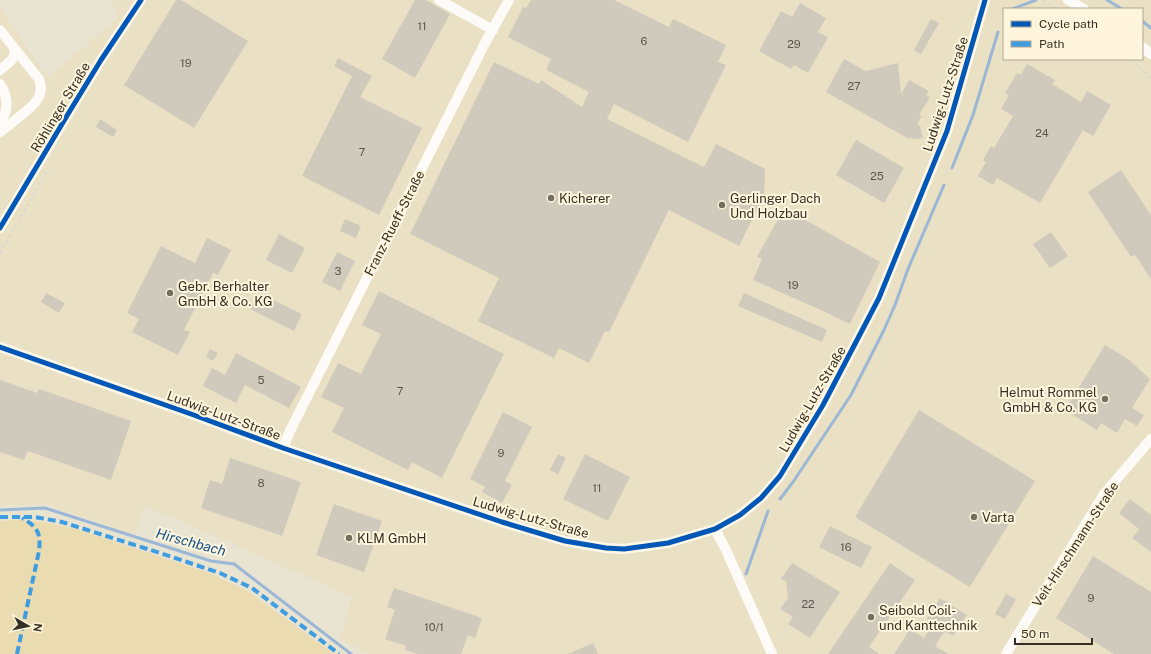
<svg xmlns="http://www.w3.org/2000/svg" width="1151" height="654" font-family="'Public Sans',sans-serif">
<style>
.built{fill:#eae0c3;fill-rule:evenodd}
.green{fill:#ebdbb0}
.lines{fill:none;stroke-linecap:round;stroke-linejoin:round}
.stream{stroke:#9ab7d6;stroke-width:3}
.building{fill:#cfcabc}
.path{stroke:#dad8d2;stroke-width:2;stroke-dasharray:3 3;stroke-linecap:butt}
.minor{stroke:#fcfbf8;stroke-width:10}
.quiet{stroke:#3e9de0;stroke-width:4;stroke-dasharray:8 4;stroke-linecap:butt}
.cycleway-casing{stroke:#fef5dc;stroke-width:8}
.cycleway{stroke:#0057b8;stroke-width:5}
.poi-dot{fill:#746f61;stroke:#fef5dc;stroke-width:1.5}
.labels{text-anchor:middle;stroke-width:4;stroke-linejoin:round;paint-order:stroke}
.number-label{font-size:11px;fill:#5c564a}
.street-label{font-size:13px;fill:#353024;stroke:#fef5dc}
.poi-label{font-size:13px;fill:#353024;stroke:#fef5dc;text-anchor:start}
.water-label{font-size:14px;font-style:italic;fill:#104f8d;stroke:#fef5dc}
</style>
<rect width="100%" height="100%" fill="#e9e3d2"/>
<!-- built -->
<path class="built" d="M110,0h1041v654h-784l-27,-16 12,-41 -206,-91 -12,28 -89,-30 -45,2v-500l47,72 73,-62zM1004,9h138v50h-138z"/>
<!-- green -->
<path class="green" d="M18,520l26,2 29,6 139,46 37,18 85,62h-334v-133z"/>
<g class="lines">
<!-- stream -->
<path class="stream" d="M1107,0l15,9
M1012,9l24,-9
M1142,21l9,7
M952,168l21,-53 25,-83
M780,499l13,-17 58,-87 33,-65 11,-25 13,-36 36,-84
M0,510l45,-2 166,53 23,3 117,90
M746,574l22,-63"/>
</g>
<!-- building -->
<path class="building" d="M176,0h5l67,41 -54,87 -70,-43z
M415,0h11l24,14 -35,64 -33,-19z
M531,0h83l55,27 4,-8 53,26 -8,17 8,3 -38,77 -74,-38 -7,15 97,48 12,-23 49,25 -1,26 -25,51 -70,-36 -60,122 -4,-1 -16,32 -30,-15 -5,10 -76,-37 21,-43 -89,-44 84,-172 45,22 2,-4 41,27 7,-15 -43,-22 5,-11 -43,-22 15,-30 3,1z
M800,3l26,15 -8,14 10,5 -20,36 -14,-8 -3,4 -32,-18 22,-40 11,6z
M931,19l8,4 -18,31 -7,-4z
M338,58l34,18 -12,21 62,31 -43,87 -77,-39 50,-100 -18,-10z
M844,59l22,12 32,-8 3,31 8,-14 20,11 -3,4 4,2 -11,18 3,1 -5,8 3,2 3,12 -10,1 -3,-2 -1,2 -83,-47z
M1027,64l28,16 -3,4 29,18 6,-11 24,14 -18,31 -10,-6 -43,73 -43,-25 -4,7 -15,-9 8,-14 -3,-2 8,-14 3,2 19,-32 -12,-7 8,-14 -4,-2 12,-20 4,2z
M100,119l17,11 -4,7 -17,-10z
M856,140l48,28 -20,35 -48,-28z
M1121,170l30,45v64l-16,-24 -4,2 -43,-65z
M784,208l96,54 -30,62 -27,-13 -70,-31 9,-21 -5,-2z
M345,219l16,7 -5,12 -16,-7z
M1051,232l17,24 -18,12 -17,-24z
M279,234l26,14 -13,25 -26,-13z
M207,238l24,12 -13,25 -5,-2 -29,57 6,2 -12,23 -46,-23 7,-13 -12,-6 34,-67 34,17z
M337,252l18,9 -15,30 -18,-9z
M379,291l125,63 -62,124 -30,-16 -4,8 -76,-38 12,-24 -23,-11 17,-34 23,11 20,-40 -19,-9z
M46,293l19,10 -6,10 -18,-11z
M744,293l83,37 -5,12 -84,-36z
M261,294l41,20 -8,17 -44,-22 7,-14z
M1105,345l23,14 22,20 -18,29 12,7 -7,11 -12,-7 -8,14 -16,-10 -4,7 -32,-20z
M210,349l8,4 -5,8 -7,-4z
M236,353l65,34 -12,21 -44,-23 -9,18 -33,-17 9,-18 13,7z
M0,380l37,13 2,-4 92,32 -20,59 -83,-29 -4,9 -24,-8z
M919,410l116,71 -65,106 -115,-70z
M503,412l29,15 -27,54 7,4 -10,18 -20,-11 3,-5 -15,-8z
M558,454l8,4 -8,16 -8,-4z
M585,454l45,23 -22,44 -45,-22z
M230,458l71,24 -19,54 -81,-28 9,-28 12,4z
M1130,499l21,16v37l-19,-14 7,-9 -20,-16z
M334,504l48,17 -18,51 -48,-17z
M830,526l42,21 -11,21 -42,-21z
M1093,556l58,36v62h-37l-58,-36z
M792,563l48,29 -30,46 -22,-14 5,-7 -13,-8 8,-11 -2,-17 -5,-2z
M890,563l25,17 -46,67 10,7h-51z
M394,588l88,30 -7,20 -7,-3 -7,19h-44l-12,-4 1,-4 -21,-7 10,-29 -8,-3z
M1006,594l10,5 -11,20 -10,-5z
M940,598l27,17 -14,21 -8,-5 -10,15 13,8h-54l16,-25 14,9 10,-15 -7,-4z
M593,643l5,11h-30z"/>
<g class="lines">
<!-- path -->
<path class="path" d="M1043,0l14,9
M1131,59l20,20
M0,253l49,-85"/>
<!-- minor -->
<path class="minor" d="M439,0l54,30
M1068,0l16,9
M0,30l39,49c7,17 -7,28 -19,37 -7,6 -13,11 -20,16
M1142,47l9,7
M0,70c8,-7 15,-10 15,-21
M0,84c8,11 9,28 0,38
M0,228l68,-114 33,-54 40,-60
M0,347l191,67 92,34 219,74 63,19 41,7 18,1 44,-6 47,-14 25,-14 21,-17 19,-22 43,-71 56,-107 68,-167 38,-131
M283,448l7,-17 194,-386 25,-45
M715,529l11,21 46,104
M1006,654l98,-160 47,-55"/>
<!-- quiet -->
<path class="quiet" d="M0,517h35l27,5 98,31 60,20 32,15 87,66
M17,654l22,-103c2,-18 -1,-24 -17,-33"/>
<defs>
<path id="cycleway" d="M0,228l68,-114 33,-54 40,-60
M0,347l191,67 92,34 219,74 63,19 41,7 18,1 44,-6 47,-14 25,-14 21,-17 19,-22 43,-71 56,-107 68,-167 38,-131"/>
</defs>
<!-- cycleway casing -->
<use href="#cycleway" class="cycleway-casing"/>
<!-- cycleway -->
<use href="#cycleway" class="cycleway"/>
</g>
<!-- markers -->
<g class="poi-dot">
<circle cx="551" cy="198" r="4"/>
<circle cx="722" cy="205" r="4"/>
<circle cx="170" cy="293" r="4"/>
<circle cx="1105" cy="399" r="4"/>
<circle cx="974" cy="517" r="4"/>
<circle cx="349" cy="538" r="4"/>
<circle cx="871" cy="617" r="4"/>
</g>
<g class="labels">
<!-- number labels -->
<g class="number-label">
<text x="422" y="30">11</text>
<text x="644" y="45">6</text>
<text x="794" y="48">29</text>
<text x="186" y="67">19</text>
<text x="854" y="90">27</text>
<text x="1042" y="137">24</text>
<text x="362" y="156">7</text>
<text x="877" y="180">25</text>
<text x="338" y="275">3</text>
<text x="793" y="289">19</text>
<text x="261" y="384">5</text>
<text x="400" y="395">7</text>
<text x="501" y="457">9</text>
<text x="261" y="487">8</text>
<text x="597" y="492">11</text>
<text x="846" y="551">16</text>
<text x="1091" y="602">9</text>
<text x="808" y="608">22</text>
<text x="434" y="631">10/1</text>
</g>
<!-- street labels -->
<g class="street-label">
<text transform="translate(945 94) rotate(-72)" y="5">Ludwig-Lutz-Straße</text>
<text transform="translate(60 107) rotate(-59)" y="5">Röhlinger Straße</text>
<text transform="translate(394 223) rotate(-63)" y="5">Franz-Rueff-Straße</text>
<text transform="translate(812 399) rotate(-60)" y="5">Ludwig-Lutz-Straße</text>
<text transform="translate(224 415) rotate(20)" y="5">Ludwig-Lutz-Straße</text>
<text transform="translate(531 517) rotate(16)" y="5">Ludwig-Lutz-Straße</text>
<text transform="translate(1075 544) rotate(-57)" y="5">Veit-Hirschmann-Straße</text>
</g>
<!-- poi labels -->
<g class="poi-label">
<text x="559" y="203">Kicherer</text>
<text x="730" y="203">Gerlinger Dach<tspan x="730" dy="15">Und Holzbau</tspan></text>
<text x="178" y="291">Gebr. Berhalter<tspan x="178" dy="15">GmbH &amp; Co. KG</tspan></text>
<text x="1097" y="397" text-anchor="end">Helmut Rommel<tspan x="1097" dy="15">GmbH &amp; Co. KG</tspan></text>
<text x="982" y="522">Varta</text>
<text x="357" y="543">KLM GmbH</text>
<text x="879" y="615">Seibold Coil-<tspan x="879" dy="15">und Kanttechnik</tspan></text>
</g>
<!-- water labels -->
<g class="water-label">
<text transform="translate(191 542) rotate(15)" y="5">Hirschbach</text>
</g>
</g>
<!-- legend -->
<rect x="1003" y="8" width="140" height="52" fill="#fef5dc" stroke="#aea692"/>
<rect x="1011" y="21" width="20" height="6" fill="#0057b8" stroke="#aea692"/>
<text x="1039" y="28" font-size="12" fill="#353024">Cycle path</text>
<rect x="1011" y="41" width="20" height="6" fill="#3e9de0" stroke="#aea692"/>
<text x="1039" y="48" font-size="12" fill="#353024">Path</text>
<!-- north arrow -->
<g transform="translate(28 626) rotate(99)" stroke="#fef5dc" stroke-width="3" paint-order="stroke">
<path d="M0-3L7 15L0 10L-7 15Z" fill="#353024"/>
<text y="-6" font-size="11" font-weight="bold" text-anchor="middle" fill="#353024">N</text>
</g>
<!-- scale -->
<path d="M1015 638v6h77v-6" fill="none" stroke="#353024" stroke-width="2"/>
<text x="1021" y="638" font-size="12" fill="#353024" stroke="#fef5dc" stroke-width="3" paint-order="stroke">50 m</text>
</svg>
